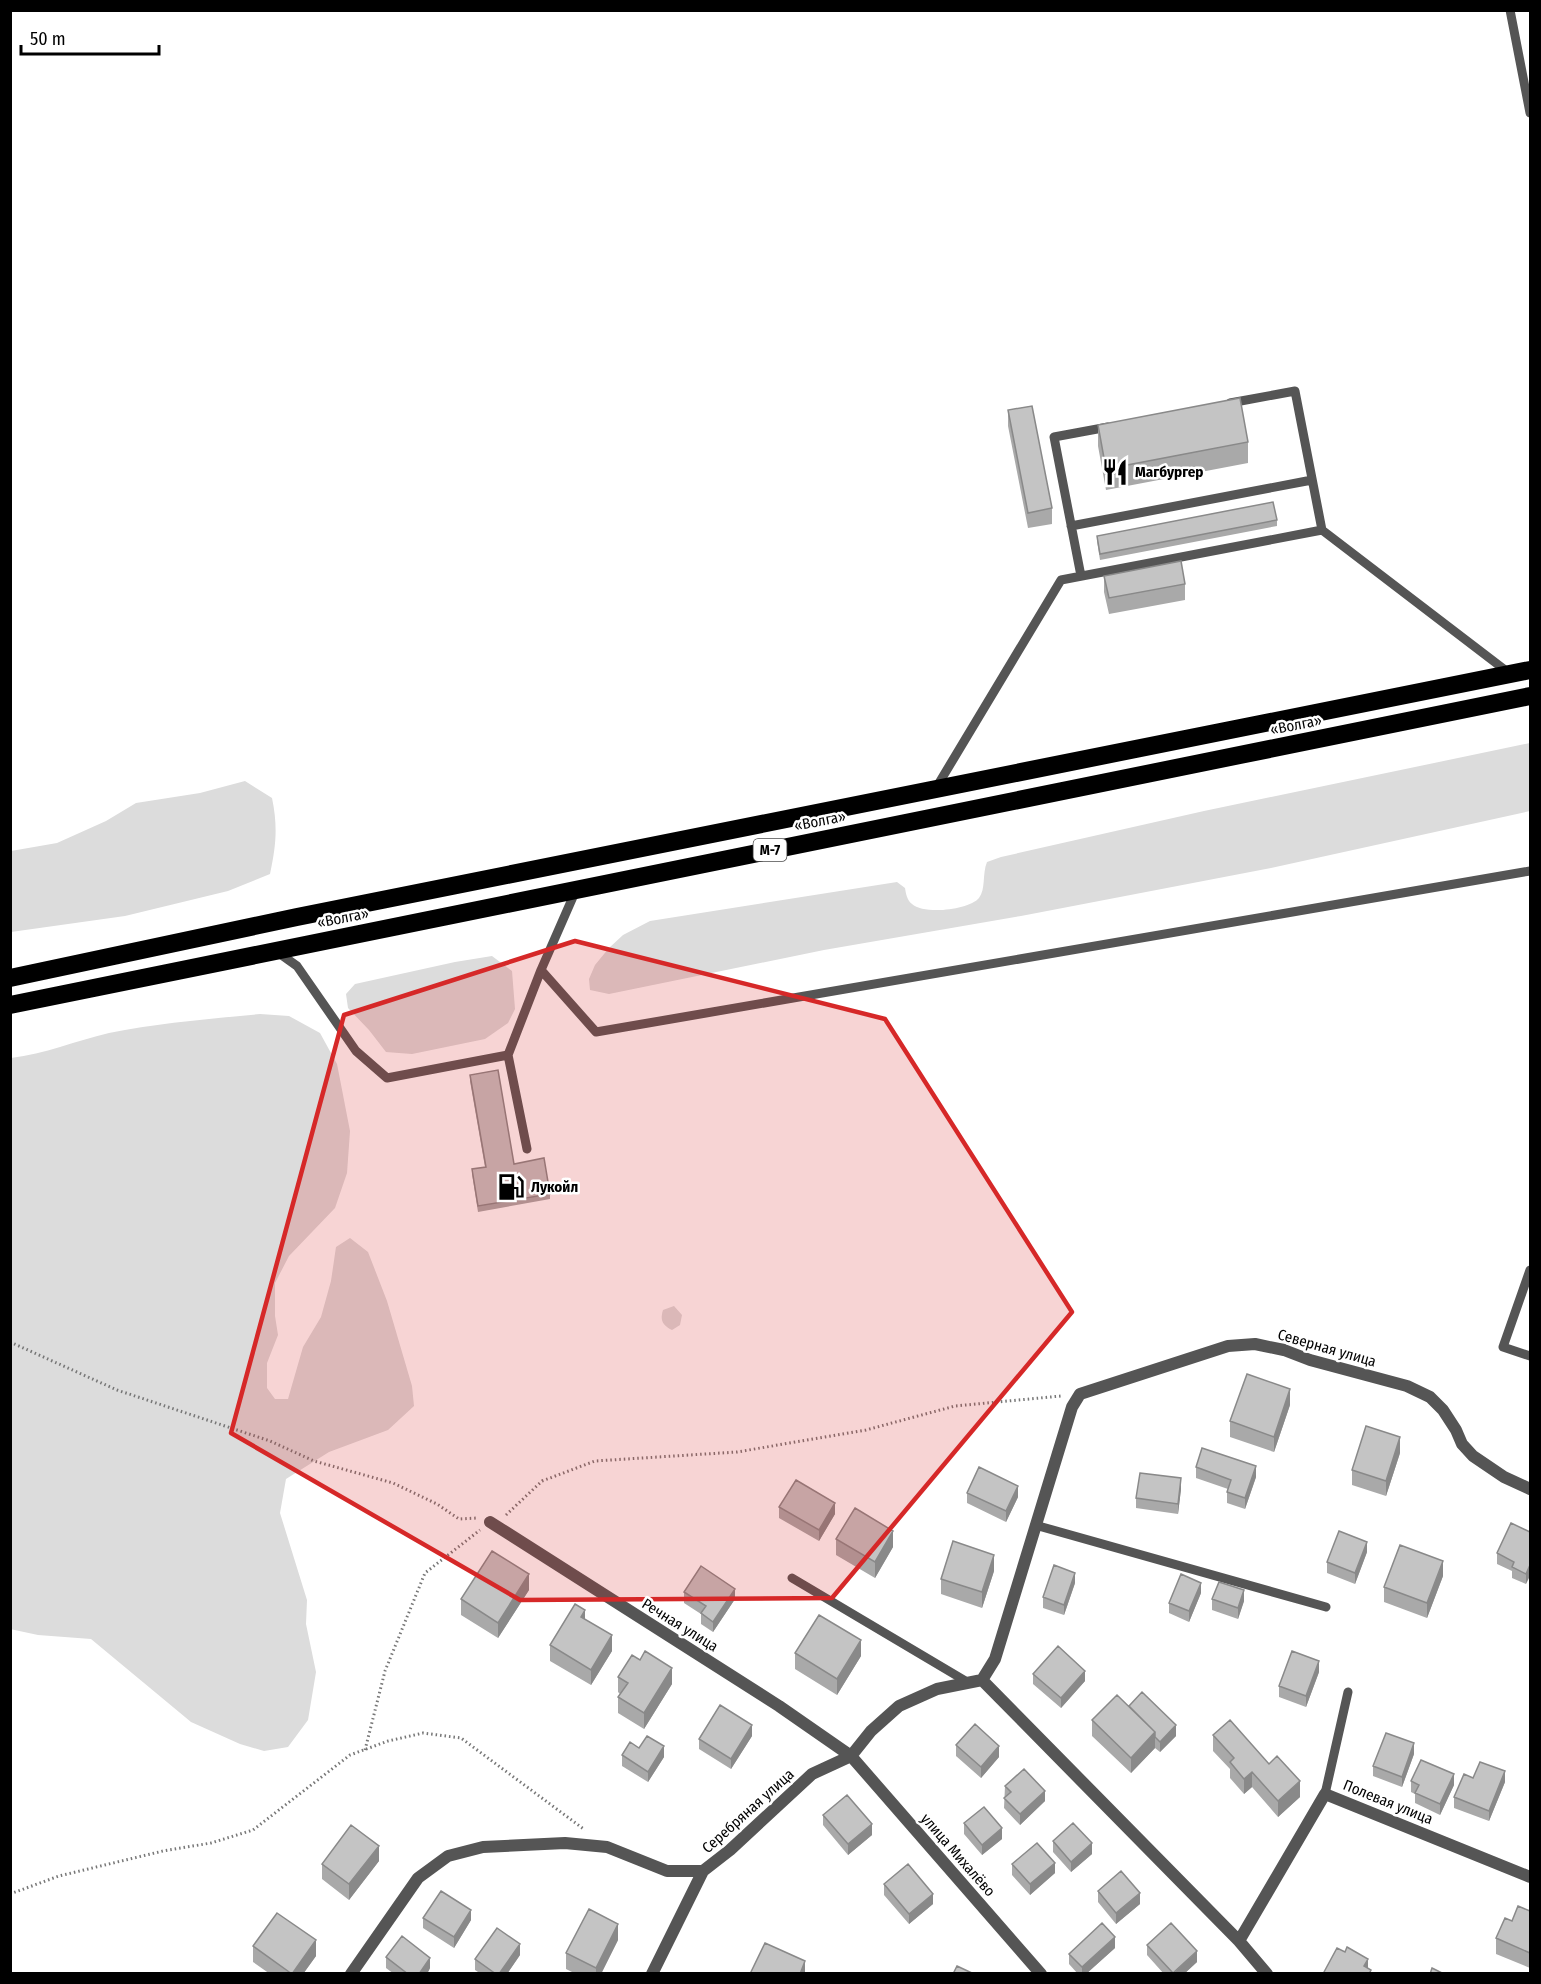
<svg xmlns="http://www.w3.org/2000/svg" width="1541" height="1984" font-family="'Fira Sans Condensed',sans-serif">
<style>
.green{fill:#dcdcdc}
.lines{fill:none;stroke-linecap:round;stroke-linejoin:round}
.path{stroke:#777;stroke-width:3;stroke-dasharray:1.5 3;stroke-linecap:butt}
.lane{stroke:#555;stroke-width:9}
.street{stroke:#555;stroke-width:12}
.highway{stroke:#000;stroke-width:18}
.wall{fill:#a9a9a9}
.shaded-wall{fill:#898989}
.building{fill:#c4c4c4;stroke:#898989;stroke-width:1.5}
.marked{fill:#d62828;fill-opacity:0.2;stroke:#d62828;stroke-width:4.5;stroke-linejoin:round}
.labels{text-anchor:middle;stroke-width:5;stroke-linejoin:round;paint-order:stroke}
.shield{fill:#fff;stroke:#4c4c4c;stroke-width:1.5}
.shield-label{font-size:14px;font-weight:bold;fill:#000}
.poi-label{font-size:15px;font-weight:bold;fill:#000;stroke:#fff;text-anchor:start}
.street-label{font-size:15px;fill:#000;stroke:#fff}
</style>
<rect width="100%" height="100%" fill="#fff"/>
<!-- green -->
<path class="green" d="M1530,743v68l-259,57 -250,48 -197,34 -215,44 -19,-4 -1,-11 6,-14 14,-17 14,-13 27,-14 247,-39 8,6c1,6 2,12 7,16 12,11 57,6 67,-6 7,-9 3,-24 8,-36l14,-5 203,-46z
M245,781l27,17c6,29 4,48 -2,76l-42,17 -103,25 -114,16v-81l46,-8 49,-22 30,-18 64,-10z
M492,956l20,15 3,38 -7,14 -23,16 -73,15 -26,-2 -17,-22 -21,-22 -2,-14 9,-10 100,-22z
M260,1014l29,2 31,17 17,31 13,67 -3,42 -12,35 -46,48 -14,27v33l3,19 -11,28v25l8,11h13l15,-52 18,-30 10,-36 5,-34 14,-9 18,14 19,49 25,85 2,20 -26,24 -59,22 -43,27 -6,34 27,87 -1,24 10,48 -8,48 -20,27 -24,4 -24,-7 -49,-22 -100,-83 -53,-4 -28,-6 1,-571c34,-4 64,-17 98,-25 49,-10 101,-14 151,-19z
M674,1306l8,9 -2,10 -8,5c-10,-5 -12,-10 -9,-20z"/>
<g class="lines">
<!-- path -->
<path class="path" d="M10,1342l107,48 153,51 44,20 79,22 44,21 22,15 18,-1
M506,1515l36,-34 53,-20 142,-9 129,-22 89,-24 106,-10
M365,1750l20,-79 40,-98 55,-43
M10,1894l49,-18 104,-25 48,-8 42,-13 97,-75 38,-14 35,-8 38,5 124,92"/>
<!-- lane -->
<path class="lane" d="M1510,10l20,103
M1230,403l65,-12 27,139
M1071,526l241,-46
M1081,576l-27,-139 54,-10
M936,788l125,-208 261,-50 187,143
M276,951l21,15 59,85 31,27 121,-23 33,-85 35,-80
M541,970l55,62 934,-161
M508,1055l19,94
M1530,1270l-27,77 27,9
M1035,1525l291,82
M792,1578l177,105
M1325,1794l23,-102"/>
<!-- street -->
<path class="street" d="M490,1522l289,184 72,50 190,218
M982,1680l257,261 28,33
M1239,1941l86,-147 205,83
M351,1974l67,-96 30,-22 35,-9 82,-4 42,4 60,24h36
M652,1974l51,-103 27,-21 82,-76 39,-18 20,-25 28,-25 38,-17 45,-9 13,-21 77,-252 8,-13 148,-48 27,-2 29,6 26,10 97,26 23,11 13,13 13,20 6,14 11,12 31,21 26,12"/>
<!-- highway -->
<path class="highway" d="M10,978l287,-61 1233,-247
M10,1005l1520,-309"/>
</g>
<!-- wall -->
<path class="wall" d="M1008,410l44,98v16l-24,4 -20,-102z
M1098,425l150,17v21l-142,27 -8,-44z
M1277,520v6l-177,34 -3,-19v-5z
M1104,576l81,8v16l-76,14 -5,-22z
M470,1075l44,89 36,30v5l-72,13 -6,-38v-5l13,-2 -15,-86z
M1290,1405l-16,47 -44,-15v-16z
M1400,1453l-14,43 -34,-11v-15z
M1196,1467l60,10 -11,32 -18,-6v-11l1,-3 -32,-11z
M1181,1489l-3,25 -42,-6v-10z
M967,1493l51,4 -12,25 -39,-19z
M779,1507l56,7 -16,27 -40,-23z
M1530,1532l-4,52 -14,-6v-7l-15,-7v-11z
M836,1539l57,8 -18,31 -39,-23z
M1367,1552l-12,32 -28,-11v-11z
M994,1571l-12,37 -41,-14v-15z
M1443,1576l-16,42 -43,-16v-15z
M1075,1583l-11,32 -21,-7v-11z
M529,1590l-31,48 -37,-23v-16z
M684,1592l51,7 -22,33 -12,-8v-10l-17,-11z
M1201,1593l-12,29 -20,-9v-10z
M1212,1599l32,2 -6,18 -26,-9z
M550,1645l62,6 -21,34 -41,-24z
M795,1653l66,3 -24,39 -42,-26z
M1319,1672l-13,35 -27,-10v-11z
M1033,1674l52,7 -24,27 -28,-24z
M618,1677l54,7 -28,45 -26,-16v-16l2,-3 -2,-2z
M1129,1706l47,30 -16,16 -5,-4 -24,25 -39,-37v-16z
M1213,1735l87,62 -22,20 -26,-30 -8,7 -14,-16v-9l-17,-18z
M752,1736l-21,33 -32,-20v-10z
M956,1745l43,12 -18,21 -25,-22z
M639,1748l25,9 -16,25 -26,-16v-11z
M1414,1754l-12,33 -29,-11v-10z
M1473,1778l32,4 -16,39 -35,-13v-11z
M1411,1781l43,4 -14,30 -25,-12v-9l-4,-2z
M1005,1786l40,15 -25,24 -16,-17z
M823,1815l49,20 -24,20 -25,-30z
M964,1823l38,16 -20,16 -18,-21z
M1053,1841l39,13 -21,18 -18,-20z
M379,1861l-30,39 -27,-21v-15z
M1012,1864l43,9 -25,22 -18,-20z
M884,1884l49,20 -24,20 -25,-29z
M1098,1891l42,13 -24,20 -18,-22z
M1530,1911v57l-34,-14v-16l16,-17z
M423,1918l48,2 -17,28 -31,-20z
M618,1940l-17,34h-25l-10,-5v-16z
M1147,1945l50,17 -13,12h-20l-17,-19z
M253,1946l63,10 -13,18h-33l-17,-12z
M1115,1948l-29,26h-8l-9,-10v-10z
M520,1955l-13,19h-26l-6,-4v-11z
M386,1957l44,11 -3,6h-33l-8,-6z"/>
<!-- shaded-wall -->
<path class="shaded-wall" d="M1290,1389v16l-16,47v-15z
M1400,1437v16l-14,43v-15z
M1256,1466v11l-11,32v-11z
M1181,1478v11l-3,25v-10z
M1018,1486v11l-12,25v-11z
M835,1503v11l-16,27v-11z
M893,1531v16l-18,31v-16z
M1367,1542v10l-12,32v-11z
M994,1555v16l-12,37v-16z
M1443,1561v15l-16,42v-15z
M1530,1565v11l-4,8v-10z
M1075,1573v10l-11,32v-10z
M529,1574v16l-31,48v-15z
M1201,1583v10l-12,29v-11z
M735,1589v10l-22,33v-10z
M1244,1590v11l-6,18v-11z
M585,1610v16l-4,-9z
M612,1635v16l-21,34v-15z
M861,1640v16l-24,39v-16z
M1319,1661v11l-13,35v-11z
M672,1668v16l-28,45v-16z
M1085,1671v10l-24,27v-10z
M752,1725v11l-21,33v-10z
M1176,1725v11l-16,16v-10z
M1155,1732v16l-24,25v-15z
M1414,1743v11l-12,33v-10z
M664,1746v11l-16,25v-10z
M999,1746v11l-18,21v-11z
M1505,1771v11l-16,39v-10z
M1252,1772v15l-8,7v-15z
M1454,1774v11l-14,30v-11z
M1300,1781v16l-22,20v-16z
M1045,1791v10l-25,24v-11z
M872,1824v11l-24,20v-11z
M1002,1828v11l-20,16v-10z
M1092,1843v11l-21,18v-10z
M379,1846v15l-30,39v-16z
M1055,1863v10l-25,22v-11z
M1140,1893v11l-24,20v-11z
M933,1894v10l-24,20v-10z
M471,1910v10l-17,28v-11z
M618,1924v16l-17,34h-5v-6z
M1115,1937v11l-29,26h-4v-7z
M316,1940v16l-13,18h-11z
M520,1944v11l-13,19h-8z
M1197,1951v11l-13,12h-11z
M430,1958v10l-3,6h-8z
M1368,1959v11l-4,-4z
M805,1961v13h-5z"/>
<!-- building -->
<path class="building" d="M1240,398l8,44 -142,27 -8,-44z
M1032,406l20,102 -24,5 -20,-103z
M1273,502l4,18 -177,34 -3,-18z
M1181,561l4,23 -76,14 -5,-22z
M498,1070l16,94 30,-6 6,36 -72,12 -6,-37 14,-2 -16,-92z
M1247,1374l43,15 -16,48 -44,-16z
M1366,1426l34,11 -14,44 -34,-11z
M1202,1448l54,18 -11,32 -18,-6 4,-12 -35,-13z
M979,1467l39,19 -12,25 -39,-18z
M1140,1473l41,5 -3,26 -42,-6z
M796,1480l39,23 -16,27 -40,-23z
M855,1508l38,23 -18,31 -39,-23z
M1511,1523l19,9v33l-4,9 -14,-7 2,-5 -17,-9z
M1339,1531l28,11 -12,31 -28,-11z
M953,1541l41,14 -12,37 -41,-13z
M1400,1545l43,16 -16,42 -43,-16z
M492,1551l37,23 -31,49 -37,-24z
M1054,1565l21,8 -11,32 -21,-8z
M701,1566l34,23 -22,33 -12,-9 5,-7 -22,-14z
M1181,1574l20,9 -12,28 -20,-8z
M1219,1582l25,8 -6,18 -26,-9z
M575,1604l10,6 -4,7 31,18 -21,35 -41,-25z
M819,1615l42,25 -24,39 -42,-26z
M1058,1646l27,25 -24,27 -28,-24z
M645,1651l27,17 -28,45 -26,-16 10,-14 -10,-6 14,-22 8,5z
M1292,1651l27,10 -13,35 -27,-10z
M1142,1692l34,33 -16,17 -5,-5v-5l-26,-26z
M1117,1695l38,37 -24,26 -39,-38z
M720,1705l32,20 -21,34 -32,-20z
M1230,1720l39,44 8,-8 23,25 -22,20 -26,-29 -8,7 -14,-17 4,-4 -21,-23z
M975,1724l24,22 -18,21 -25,-22z
M1386,1733l28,10 -12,34 -29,-11z
M647,1736l17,10 -16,26 -26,-17 8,-13 9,6z
M1421,1760l33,14 -14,30 -25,-11 4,-8 -8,-4z
M1480,1762l25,9 -16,40 -35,-14 10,-23 9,4z
M1024,1769l21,22 -25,23 -16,-16 7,-6 -6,-6z
M847,1795l25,29 -24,20 -25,-29z
M984,1807l18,21 -20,17 -18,-22z
M1073,1823l19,20 -21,19 -18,-21z
M351,1825l28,21 -30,38 -27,-20z
M1037,1843l18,20 -25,21 -18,-20z
M908,1864l25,30 -24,20 -25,-30z
M1121,1871l19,22 -24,20 -18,-22z
M441,1891l30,19 -17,27 -31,-19z
M1518,1906l12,5v42l-34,-15 9,-20 7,3z
M589,1909l29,15 -22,44 -30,-15z
M277,1913l39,27 -24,34 -39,-28z
M1102,1923l13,14 -33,30 -13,-13z
M1171,1923l26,28 -24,22 -26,-28z
M497,1928l23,16 -21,30h-3l-21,-15z
M402,1936l28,22 -11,16h-11l-22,-17z
M765,1943l40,18 -5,13h-50z
M1347,1947l21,12 -4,7 7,4 -2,4h-43l-2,-2 13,-24 8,4z
M957,1966l17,8h-21z
M1432,1968l12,6h-14z"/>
<!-- marked area -->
<path class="marked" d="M575,941l310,78 187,293 -240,286 -312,2 -289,-167 113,-418z"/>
<!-- icons -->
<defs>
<symbol id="restaurant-bare" viewBox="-9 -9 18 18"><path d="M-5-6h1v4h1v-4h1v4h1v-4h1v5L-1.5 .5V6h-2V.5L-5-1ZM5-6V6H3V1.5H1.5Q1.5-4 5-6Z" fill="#000" stroke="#fff" stroke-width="2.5" paint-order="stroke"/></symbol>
<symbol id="fuel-bare" viewBox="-9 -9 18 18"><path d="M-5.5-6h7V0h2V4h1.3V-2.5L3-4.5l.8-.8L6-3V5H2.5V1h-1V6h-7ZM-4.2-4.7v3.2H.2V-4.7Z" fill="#000" stroke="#fff" stroke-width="2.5" paint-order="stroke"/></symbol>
</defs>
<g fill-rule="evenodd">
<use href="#restaurant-bare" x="1096" y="453" width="38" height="38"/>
<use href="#fuel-bare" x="492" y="1168" width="38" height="38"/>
</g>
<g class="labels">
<!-- shield labels -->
<rect class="shield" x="753.5" y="839" width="33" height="22" rx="4.5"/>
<g class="shield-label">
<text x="770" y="855">М-7</text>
</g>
<!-- poi labels -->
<g class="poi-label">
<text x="1135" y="477">Магбургер</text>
<text x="531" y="1192">Лукойл</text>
</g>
<!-- street labels -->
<g class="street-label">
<text transform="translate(1296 725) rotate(-11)" y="5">«Волга»</text>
<text transform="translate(820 821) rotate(-11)" y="5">«Волга»</text>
<text transform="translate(343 918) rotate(-11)" y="5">«Волга»</text>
<text transform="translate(1327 1348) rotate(16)" y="5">Северная улица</text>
<text transform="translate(680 1625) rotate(32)" y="5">Речная улица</text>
<text transform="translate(1388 1802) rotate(22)" y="5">Полевая улица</text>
<text transform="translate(748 1811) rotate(-42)" y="5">Серебряная улица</text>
<text transform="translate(958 1855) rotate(49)" y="5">улица Михалёво</text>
</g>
</g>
<!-- border -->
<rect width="1541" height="1984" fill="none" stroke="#000000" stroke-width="24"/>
<!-- scale -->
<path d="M21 45v9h138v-9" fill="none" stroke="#000000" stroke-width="3"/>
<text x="30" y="45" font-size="18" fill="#000000" stroke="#ffffff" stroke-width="4.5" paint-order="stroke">50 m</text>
</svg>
